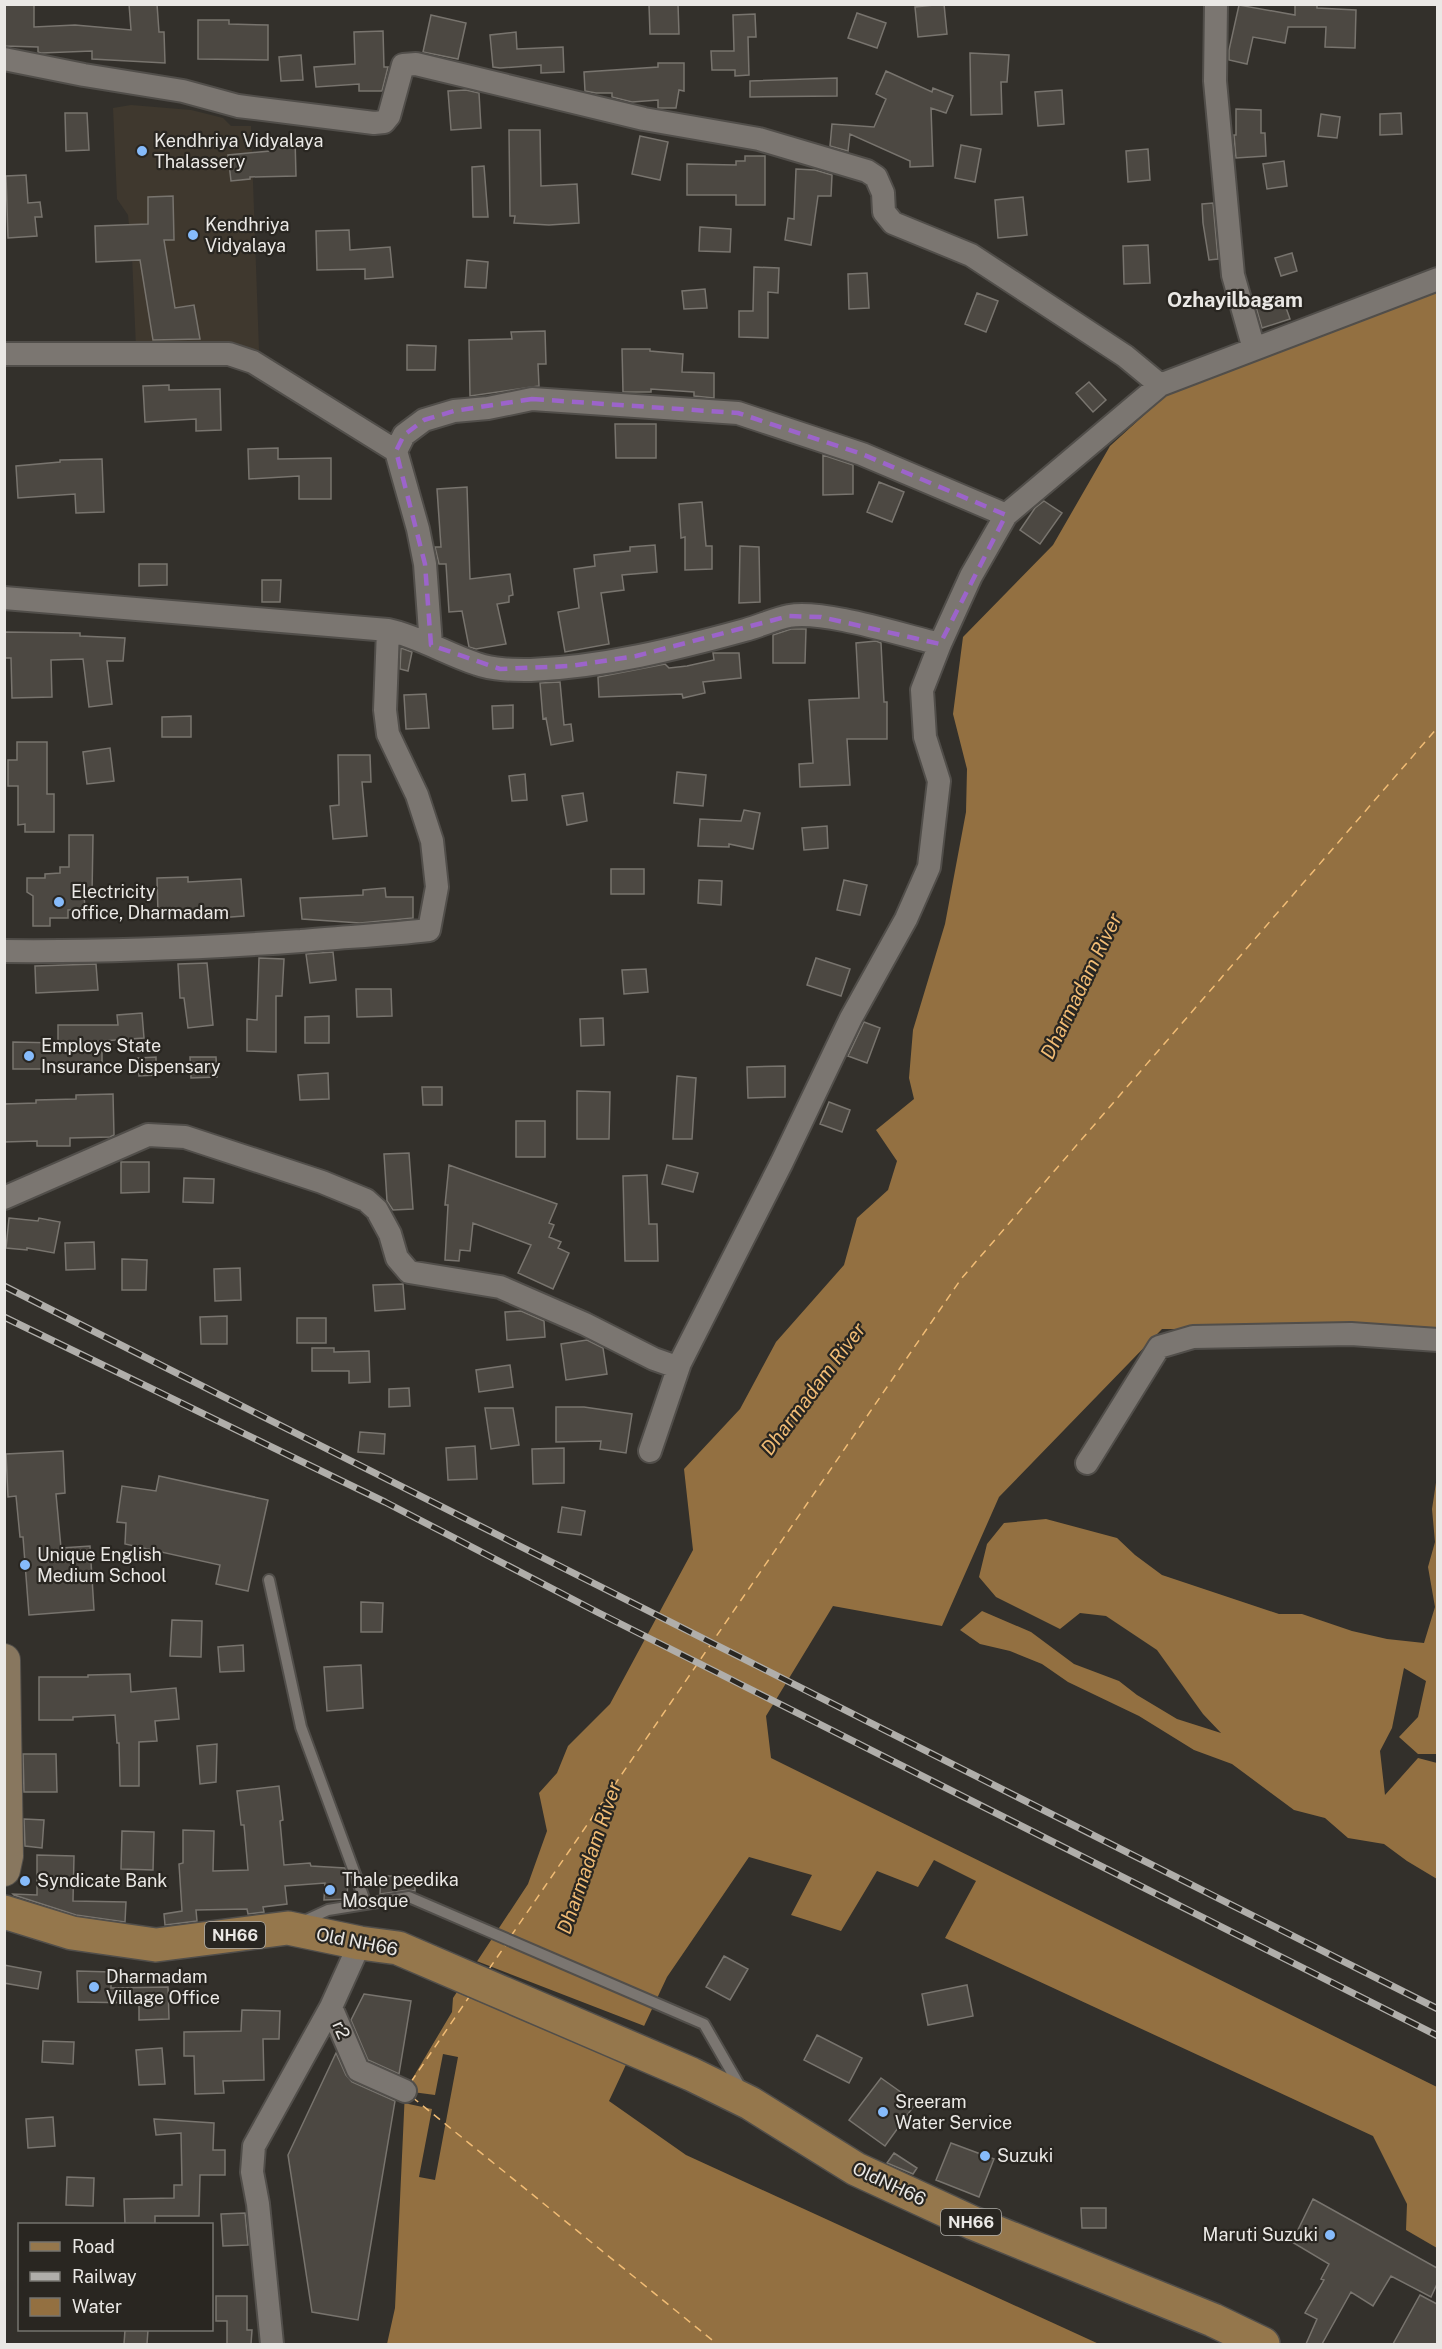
<svg xmlns="http://www.w3.org/2000/svg" width="1442" height="2349" font-family="'Public Sans',sans-serif">
<style>
.built{fill:#3f382e}
.water{fill:#937041}
.pier{fill:#33302b}
.lines{fill:none;stroke-linecap:round;stroke-linejoin:round}
.ferry{stroke:#f1bc75;stroke-width:1.5;stroke-dasharray:8 6;stroke-linecap:butt}
.building{fill:#4c4842;stroke:#78746e;stroke-width:1.5}
.service-casing{stroke:#514e4a;stroke-width:14}
.minor-casing{stroke:#514e4a;stroke-width:26}
.secondary-casing{stroke:#514e4a;stroke-width:34}
.primary-casing{stroke:#514e4a;stroke-width:36}
.service{stroke:#7b7671;stroke-width:10}
.minor{stroke:#7b7671;stroke-width:22}
.secondary{stroke:#88775f;stroke-width:32}
.primary{stroke:#95774c;stroke-width:33}
.rail-casing{stroke:#b0aeaa;stroke-width:7}
.rail{stroke:#292621;stroke-width:4.5;stroke-dasharray:14;stroke-linecap:butt}
.marked{fill:none;stroke:#9c64ca;stroke-width:4.5;stroke-dasharray:12 8;stroke-linejoin:round}
.poi-dot{fill:#86bbfb;stroke:#292621;stroke-width:2}
.labels{text-anchor:middle;stroke-width:4.5;stroke-linejoin:round;paint-order:stroke}
.shield{fill:#292621;stroke:#b0aeaa;stroke-width:1.5}
.shield-label{font-size:16px;font-weight:bold;fill:#eae8e5}
.poi-label{font-size:18px;fill:#eae8e5;stroke:#292621;text-anchor:start}
.street-label{font-size:18px;fill:#eae8e5;stroke:#292621}
.neighbourhood-label{font-size:20px;font-weight:bold;fill:#eae8e5;stroke:#292621}
.water-label{font-size:20px;font-style:italic;fill:#f1bc75;stroke:#292621}
</style>
<rect width="100%" height="100%" fill="#33302b"/>
<!-- built -->
<path class="built" d="M131,105l60,5 32,8 8,8h20l8,224 -42,-4 -81,2 -4,-92 -4,-41 -11,-16 -4,-91z"/>
<!-- water -->
<path class="water" d="M1437,287v1043l-275,-1 -163,168 -57,129 -109,-20 -67,110 5,42 666,329v161l-31,-18 1,-26 -34,-68 -428,-198 31,-57 -42,-21 -16,27 -41,-16 -36,60 -50,-16 21,-40 -63,-18 -82,120 -58,124 77,54 413,189h-712l8,-36 10,-217 47,-79 1,-14 75,-114 19,-53 -8,-38 18,-20 11,-27 42,-42 83,-154 -9,-81 56,-60 36,-67 68,-77 13,-47 31,-28 9,-29 -21,-31 38,-31 -5,-21 4,-48 32,-106 21,-112 1,-43 -14,-55 10,-77 90,-92 57,-99 65,-59z
M1437,1476v278h-19l-19,-17 19,-20 8,-36 -22,-13 -12,60 -12,23 5,44 33,-37 19,5v116l-30,-18 -23,-17 -36,-6 -23,-20 -31,-8 -62,-46 -38,-14 -55,-34 -71,-34 -26,-18 -32,-13 -30,-7 -20,-14 22,-19 49,21 43,32 45,17 18,14 40,24 44,14 -18,-19 -46,-64 -51,-34 -26,-3 -20,16 -64,-32 -17,-20 8,-33 17,-21 42,-4 71,19 18,17 27,20 117,39h23l50,17 35,8 37,4 11,-36 -7,-40 7,-25 -3,-33z"/>
<!-- pier -->
<path class="pier" d="M474,1960l173,67 -18,38 -175,-74z
M443,2054l15,3 -23,123 -16,-3 13,-68 -28,-6 1,-12 30,4z"/>
<g class="lines">
<!-- ferry -->
<path class="ferry" d="M511,1936l450,-657 477,-552
M489,1969l18,-26
M411,2082l58,-85
M412,2097l305,247"/>
</g>
<!-- building -->
<path class="building" d="M4,4h30v23l41,-2 56,5 -2,-26h28l2,28h5l1,31 -73,-4v-8l-51,2 -3,-1v-5l-34,-1z
M678,4l1,30h-29l-1,-29z
M944,4l3,30 -29,3 -3,-30z
M1295,4h22v4l39,2 -1,38 -30,-1 1,-20h-38l-3,16 -32,-6 -6,27 -18,-4v-10l10,-45 56,10z
M857,13l29,10 -9,25 -29,-10z
M755,14l1,23h-8l1,38 -14,1v-6h-23l-1,-19h23l-1,-36z
M431,15l35,8 -8,36 -35,-7z
M198,20h31v4l39,1v35l-70,-1z
M383,31l1,36h4l-6,24h-23v-7l-43,3 -2,-20 41,-3 -1,-32z
M516,32l1,17 46,-2 1,25 -23,1v-8l-41,3 -7,-1 -3,-32z
M970,53l39,2 -2,27h-6l1,32 -31,1z
M301,55l2,25 -22,1 -2,-24z
M658,63h26v28l-5,-1 -3,18h-18v-8l-26,2 -20,-5v-4h-16l-11,-2 -1,-19 74,-5z
M886,71l46,21 1,-4 20,8 -7,17 -15,-5 2,58 -23,1v-6l-60,-27 -2,17 -18,-5 2,-22 42,3 12,-28 -10,-5z
M837,78v18l-87,1v-16z
M466,90l13,3 2,35 -30,2 -3,-39z
M1062,90l2,34 -26,2 -3,-34z
M1236,109l25,1v23h4l1,23 -30,2 -2,-23h2z
M65,113h22l2,37 -23,1z
M1401,113l1,21 -22,1v-21z
M1321,114l19,3 -3,21 -19,-2z
M509,130h31l1,56 36,-2 2,39 -30,2 -35,-2 1,-7h-5z
M640,136l28,6 -8,38 -28,-6z
M295,138l1,38 -46,1v2l-19,2 -3,-26 42,-4v-12z
M961,145l20,4 -6,33 -20,-4z
M1148,149l2,31 -22,2 -2,-31z
M745,156h20v49h-29v-10h-49v-31l49,1v-4h9z
M1284,161l3,25 -20,3 -4,-25z
M484,166l4,51h-15l-1,-50z
M796,169l19,1 17,5 -1,21h-13l-7,49 -26,-5 3,-22 6,1z
M26,175l2,28 12,-1 2,15h-7l2,19 -29,2 -2,-62z
M173,196l1,44h-10l11,68 19,-3 6,34 -47,1 -13,-80 -44,2 -1,-36 53,-2v-27z
M1023,197l4,38 -29,3 -3,-38z
M1213,203l5,56 -9,1 -6,-37 -1,-19z
M700,227l31,2 -1,23 -31,-1z
M349,230l1,20 40,-3 3,30 -28,2v-10l-48,1 -1,-39z
M1148,245l2,38 -26,1 -1,-38z
M1292,253l5,18 -16,5 -6,-18z
M467,260l21,2 -2,26 -21,-1z
M754,267l25,1 -1,25 -10,-1v46l-29,-1v-26h14z
M867,273l2,35 -20,1 -1,-35z
M705,289l2,19 -23,1 -2,-18z
M977,293l21,8 -12,31 -21,-8z
M1283,299l7,20 -28,9 -6,-21z
M545,331l1,33h-8l1,22 -69,10 -1,-56 43,-1 -1,-7z
M407,345l29,1 -1,24h-28z
M622,349h28v2l33,3 -1,18 32,1v25l-20,-2v-4l-43,-3v3h-28z
M1089,382l17,18 -13,12 -17,-19z
M169,385v5l51,-1 1,41 -25,1v-12l-51,3 -2,-36z
M615,424h41v34h-40z
M278,448v11l53,-1v41h-32v-23l-50,3 -1,-30z
M823,455l30,10v29l-30,1z
M102,459l2,53 -28,1 -1,-19 -57,4 -2,-32 44,-4v-2z
M879,482l25,10 -12,30 -25,-10z
M467,487l3,92 40,-5 3,21 -4,1v6l-12,2 9,40 -30,5 -7,-2 -7,-36 -13,1 -3,-48h-7l-4,-17h6l-4,-58z
M1044,501l18,12 -22,31 -20,-14 15,-22z
M702,502l4,44h6v23l-27,1v-33l-4,1 -2,-34z
M655,545l2,27 -35,3 2,15 -23,3 8,51 -44,8 -7,-40 21,-4 -5,-39 21,-3 -1,-11 36,-4v-4z
M740,546l19,1 1,55 -21,1z
M139,564h28v21l-28,1z
M262,580h19l-1,22h-18z
M791,629h15l-1,34h-32v-28z
M4,632l76,1v3l45,2 -2,23h-16l5,43 -23,3 -6,-48 -32,1 1,37 -40,1 -1,-40h-7z
M876,641l5,2 3,59h3v37h-40l3,46 -50,2 -1,-23 14,-1 -4,-63 50,-2 -3,-55z
M401,648l11,4 -4,19 -8,-2z
M713,653h26l2,25 -38,4 2,11 -22,5 -1,-4 -83,3 -1,-20 67,-13 4,4 18,-2 27,-6z
M560,682l4,43 7,-1 2,17 -22,4 -5,-27 -3,1 -3,-36z
M426,694l3,34 -23,1 -2,-34z
M513,705v23l-20,1 -1,-23z
M191,716v21h-29v-20z
M17,742h30v52h7v38h-29v-8l-7,1v-39h-10v-26h9z
M110,748l4,33 -27,3 -4,-32z
M338,755h32l1,27h-9l5,54 -34,3 -3,-33 9,-1z
M677,772l29,3 -3,31 -29,-3z
M525,774l2,26 -15,1 -3,-25z
M583,793l4,28 -20,4 -5,-29z
M744,810l16,3 -7,36 -24,-5v3l-31,-1 2,-27 41,2z
M827,826l1,22 -24,2 -2,-22z
M69,835h24l-1,60h-8l1,14 -17,1v8h-18v8h-17v-30l-6,-4v-14h18v-4l15,-1v-6h9z
M611,869h33v25h-33z
M188,877v5l53,-3 3,37 -26,2 -1,-7 -59,2 -1,-35z
M699,880l23,1 -1,24 -23,-2z
M844,880l23,5 -7,30 -23,-5z
M385,888l1,9h27v21l-53,5 -58,-4 -2,-21 63,-3v-5z
M333,952l3,28 -26,3 -4,-29z
M259,958l25,1 -2,37h-6v56l-29,-1v-32l10,1z
M816,958l34,11 -9,27 -34,-11z
M207,963l6,62 -25,3 -4,-30h-4l-2,-34z
M96,964l2,26 -62,3 -1,-27z
M646,969l2,23 -24,2 -2,-24z
M356,989h35l1,27 -35,1z
M142,1013l2,25 -42,3v24h-57v4h-32v-27l45,1v-18h60l-1,-10z
M329,1016v27h-24v-26z
M603,1018l1,27 -23,1 -1,-27z
M864,1022l16,6 -13,35 -19,-7z
M156,1057v18l-17,1 -1,-18z
M190,1057h26l1,20 -26,1z
M785,1066v31l-37,1 -1,-31z
M328,1073l1,26 -29,1 -2,-25z
M677,1076l19,2 -4,61h-19z
M422,1087h20v18h-19z
M577,1091l33,1 -1,47h-32z
M113,1094l1,41 -4,2 -40,1v8h-33v-5l-33,1v-38l32,-1v-3l40,-1v-4z
M829,1102l21,8 -8,22 -22,-8z
M516,1121h29v36h-29z
M409,1153l4,56 -20,1 -6,-9 -3,-47z
M121,1162h28v30l-28,1z
M449,1165l108,39 -8,19 5,2 -5,12 12,5 -3,6 11,5 -16,36 -35,-16 13,-28 -58,-22 -3,28 -10,-1 -1,11 -14,-1 3,-55h-3z
M667,1165l31,8 -5,19 -31,-8z
M647,1175l2,49h8l1,37h-33l-2,-85z
M184,1178l30,1 -1,24 -30,-1z
M9,1218l29,3 1,-3 21,4 -6,31 -27,-5v2l-21,-2z
M94,1242l1,27 -29,1 -1,-27z
M122,1259l25,1 -1,30h-24z
M240,1268l1,32 -26,1 -1,-32z
M403,1284l2,25 -30,2 -2,-26z
M521,1311l23,10 1,16 -38,3 -2,-28z
M227,1316v28h-26l-1,-27z
M297,1318h29v25h-29z
M587,1340l16,8 4,26 -41,6 -5,-36z
M312,1348h22v4l35,-1 1,31 -21,1v-12h-37z
M510,1365l3,22 -34,5 -3,-22z
M409,1388l1,18 -21,1v-18z
M556,1407h28l48,7 -6,39 -26,-4 1,-8 -45,1z
M485,1408h28l6,37 -28,4z
M360,1432l25,2 -1,20 -26,-2z
M475,1446l2,33 -29,1 -2,-32z
M564,1448v35l-31,1 -1,-35z
M63,1451l2,42 -9,1 5,54 29,-2 4,64 -65,5 -6,-78h-3l-4,-41 -8,1 -2,-43z
M159,1476l109,24 -20,91 -32,-7 4,-19 -95,-21 1,-21 -9,-1 5,-36 34,5z
M562,1507l23,4 -4,24 -23,-3z
M361,1602l22,1 -1,29h-21z
M172,1620l30,1 -1,36 -31,-1z
M243,1645l1,26 -24,1 -2,-25z
M361,1665l2,43 -36,3 -3,-44z
M130,1674l1,18 45,-4 3,31 -24,2 2,20 -18,1v44h-19l-1,-43h-2l-2,-28 -42,2v3h-34v-43h49v-2z
M217,1744l-1,38 -16,2 -3,-38z
M23,1754h33l1,38h-33z
M279,1786l4,34 -3,1 4,44 26,-2 1,3 34,2 3,10 -1,21 -23,1 1,-17 -40,3 2,18 -24,3 1,5 -16,2 -1,-5 -51,1 1,11 -32,4 -1,-11 18,-3 -3,-47 4,-1v-33l31,1 -1,40 35,-1 -4,-45h-3l-4,-34z
M24,1819l20,1 -2,28 -17,-2z
M122,1831l32,1 -1,38 -32,-1z
M37,1855l37,1 -1,45 53,1 -1,20 -49,-7 -62,-20 -1,-1 24,1z
M381,1876h34v15l-7,-1 -28,4z
M724,1956l24,13 -18,31 -24,-13z
M4,1965l37,7 -3,17 -34,-6z
M77,1971l34,1v16l57,-1 1,32 -30,1v-17l-61,-1z
M967,1985l6,31 -45,9 -6,-31z
M364,1994l47,7 -12,73 -31,-14 -17,-40z
M242,2010l38,1 -1,28h-16l1,41 -41,1 1,12 -29,1 -1,-38h-10v-24l57,-1z
M817,2035l45,23 -13,25 -45,-23z
M43,2041l31,1 -1,22 -31,-2z
M162,2048l3,36 -26,1 -3,-35z
M336,2053l10,22 6,7 43,19 -37,219 -46,-8 -24,-157z
M881,2078l35,25 -31,43 -36,-26z
M53,2117l2,29 -27,2 -2,-29z
M154,2119l60,4 -1,27h12v25h-25l-1,41h-44v8h-30l-1,-25 50,-1v-13h8l-1,-52 -25,2z
M951,2143l43,16 -15,38 -43,-17z
M894,2153l23,15 -4,6 -26,-11z
M67,2177l27,1 -1,28 -27,-1z
M1313,2199l124,69v16l-6,13 -40,-21 -18,30 -22,-14 -29,52h-16l11,-25 -12,-6 19,-33 -3,-1 8,-15 -37,-22z
M1081,2208h25v20h-24z
M245,2213l3,32 -25,1 -2,-32z
M1420,2295l17,9v40h-44z
M216,2296h31v34h5l-1,14h-24v-23h-11z
M125,2330h23l-1,14h-23z"/>
<g class="lines">
<defs>
<path id="service" d="M269,1580l32,147 65,177
M300,1923l28,-13 81,-13 295,127 38,66"/>
<path id="minor" d="M1216,4l-1,77 18,194 21,74
M4,59l80,16 99,16 55,15 136,17 10,-1 5,-6 14,-51 13,-1 228,55 115,20 108,32 9,6 7,16 1,19 9,11 78,32 154,101 35,29
M4,354h225l24,8 143,89 22,78 7,35 6,81
M396,451l8,-16 20,-15 30,-9 34,-3 44,-9 206,14 124,41 144,61
M4,598l384,32c32,7 58,24 89,34 16,6 37,6 54,6 72,-3 145,-21 214,-40 15,-4 29,-11 44,-14 37,-6 112,19 151,28l31,-68 35,-61 154,-130 278,-106
M4,951c100,1 198,-3 297,-10 43,-4 85,-6 128,-11l8,-43 -5,-46 -15,-46 -29,-61 -3,-24 3,-80
M4,1198l144,-63 37,2 137,45 44,18 11,10 13,24 7,24 12,14 91,15 85,37 69,35 17,6 9,-2
M650,1451l30,-88 102,-201 69,-144 55,-99 23,-52 10,-86 -14,-44 -3,-47 18,-46
M1087,1463l72,-116 34,-10 158,-3 87,6
M360,1943l-29,64 27,63 47,21
M272,2344l-14,-140 -6,-32 2,-26 77,-139"/>
<path id="secondary" d="M4,1660l3,196 -3,14"/>
<path id="primary" d="M4,1912l68,21 84,12 132,-17 72,15 38,5 293,126 59,29 106,66 117,54 240,97 50,24"/>
</defs>
<!-- service casing -->
<use href="#service" class="service-casing"/>
<!-- minor casing -->
<use href="#minor" class="minor-casing"/>
<!-- secondary casing -->
<use href="#secondary" class="secondary-casing"/>
<!-- primary casing -->
<use href="#primary" class="primary-casing"/>
<!-- service -->
<use href="#service" class="service"/>
<!-- minor -->
<use href="#minor" class="minor"/>
<!-- secondary -->
<use href="#secondary" class="secondary"/>
<!-- primary -->
<use href="#primary" class="primary"/>
<defs>
<path id="rail" d="M4,1286l1434,723
M4,1317l381,185 214,111 839,423"/>
</defs>
<!-- rail casing -->
<use href="#rail" class="rail-casing"/>
<!-- rail -->
<use href="#rail" class="rail"/>
</g>
<!-- marked area -->
<path class="marked" d="M532,399l206,14 124,41 144,61 -66,129 -119,-27 -32,-1 -153,40 -66,10 -70,3 -69,-24 -6,-81 -29,-113 8,-16 20,-15 30,-9z"/>
<!-- markers -->
<g class="poi-dot">
<circle cx="142" cy="151" r="6"/>
<circle cx="193" cy="235" r="6"/>
<circle cx="59" cy="902" r="6"/>
<circle cx="29" cy="1056" r="6"/>
<circle cx="25" cy="1565" r="6"/>
<circle cx="25" cy="1881" r="6"/>
<circle cx="330" cy="1890" r="6"/>
<circle cx="94" cy="1987" r="6"/>
<circle cx="883" cy="2112" r="6"/>
<circle cx="985" cy="2156" r="6"/>
<circle cx="1330" cy="2235" r="6"/>
</g>
<g class="labels">
<!-- shield labels -->
<g class="shield">
<rect x="205" y="1922" width="60" height="26" rx="4.5"/>
<rect x="941" y="2209" width="60" height="26" rx="4.5"/>
</g>
<g class="shield-label">
<text x="235" y="1941">NH66</text>
<text x="971" y="2228">NH66</text>
</g>
<!-- poi labels -->
<g class="poi-label">
<text x="154" y="147">Kendhriya Vidyalaya<tspan x="154" dy="21">Thalassery</tspan></text>
<text x="205" y="231">Kendhriya<tspan x="205" dy="21">Vidyalaya</tspan></text>
<text x="71" y="898">Electricity<tspan x="71" dy="21">office, Dharmadam</tspan></text>
<text x="41" y="1052">Employs State<tspan x="41" dy="21">Insurance Dispensary</tspan></text>
<text x="37" y="1561">Unique English<tspan x="37" dy="21">Medium School</tspan></text>
<text x="342" y="1886">Thale peedika<tspan x="342" dy="21">Mosque</tspan></text>
<text x="37" y="1887">Syndicate Bank</text>
<text x="106" y="1983">Dharmadam<tspan x="106" dy="21">Village Office</tspan></text>
<text x="895" y="2108">Sreeram<tspan x="895" dy="21">Water Service</tspan></text>
<text x="997" y="2162">Suzuki</text>
<text x="1318" y="2241" text-anchor="end">Maruti Suzuki</text>
</g>
<!-- street labels -->
<g class="street-label">
<text transform="translate(357 1942) rotate(11)" y="6">Old NH66</text>
<text transform="translate(341 2030) rotate(66)" y="6">r2</text>
<text transform="translate(889 2184) rotate(25)" y="6">OldNH66</text>
</g>
<!-- neighbourhood labels -->
<g class="neighbourhood-label">
<text x="1235" y="307">Ozhayilbagam</text>
</g>
<!-- water labels -->
<g class="water-label">
<text transform="translate(1081 986) rotate(-64)" y="7">Dharmadam River</text>
<text transform="translate(813 1389) rotate(-53)" y="7">Dharmadam River</text>
<text transform="translate(589 1858) rotate(-71)" y="7">Dharmadam River</text>
</g>
</g>
<!-- border -->
<rect width="1442" height="2349" fill="none" stroke="#eae8e5" stroke-width="12"/>
<!-- legend -->
<rect x="18" y="2223" width="195" height="108" fill="#292621" stroke="#76746f" stroke-width="1.5"/>
<rect x="30" y="2242" width="30" height="9" fill="#95774c" stroke="#76746f" stroke-width="1.5"/>
<text x="72" y="2253" font-size="18" fill="#eae8e5">Road</text>
<rect x="30" y="2272" width="30" height="9" fill="#b0aeaa" stroke="#76746f" stroke-width="1.5"/>
<text x="72" y="2283" font-size="18" fill="#eae8e5">Railway</text>
<rect x="30" y="2298" width="30" height="18" fill="#937041" stroke="#76746f" stroke-width="1.5"/>
<text x="72" y="2313" font-size="18" fill="#eae8e5">Water</text>
</svg>
